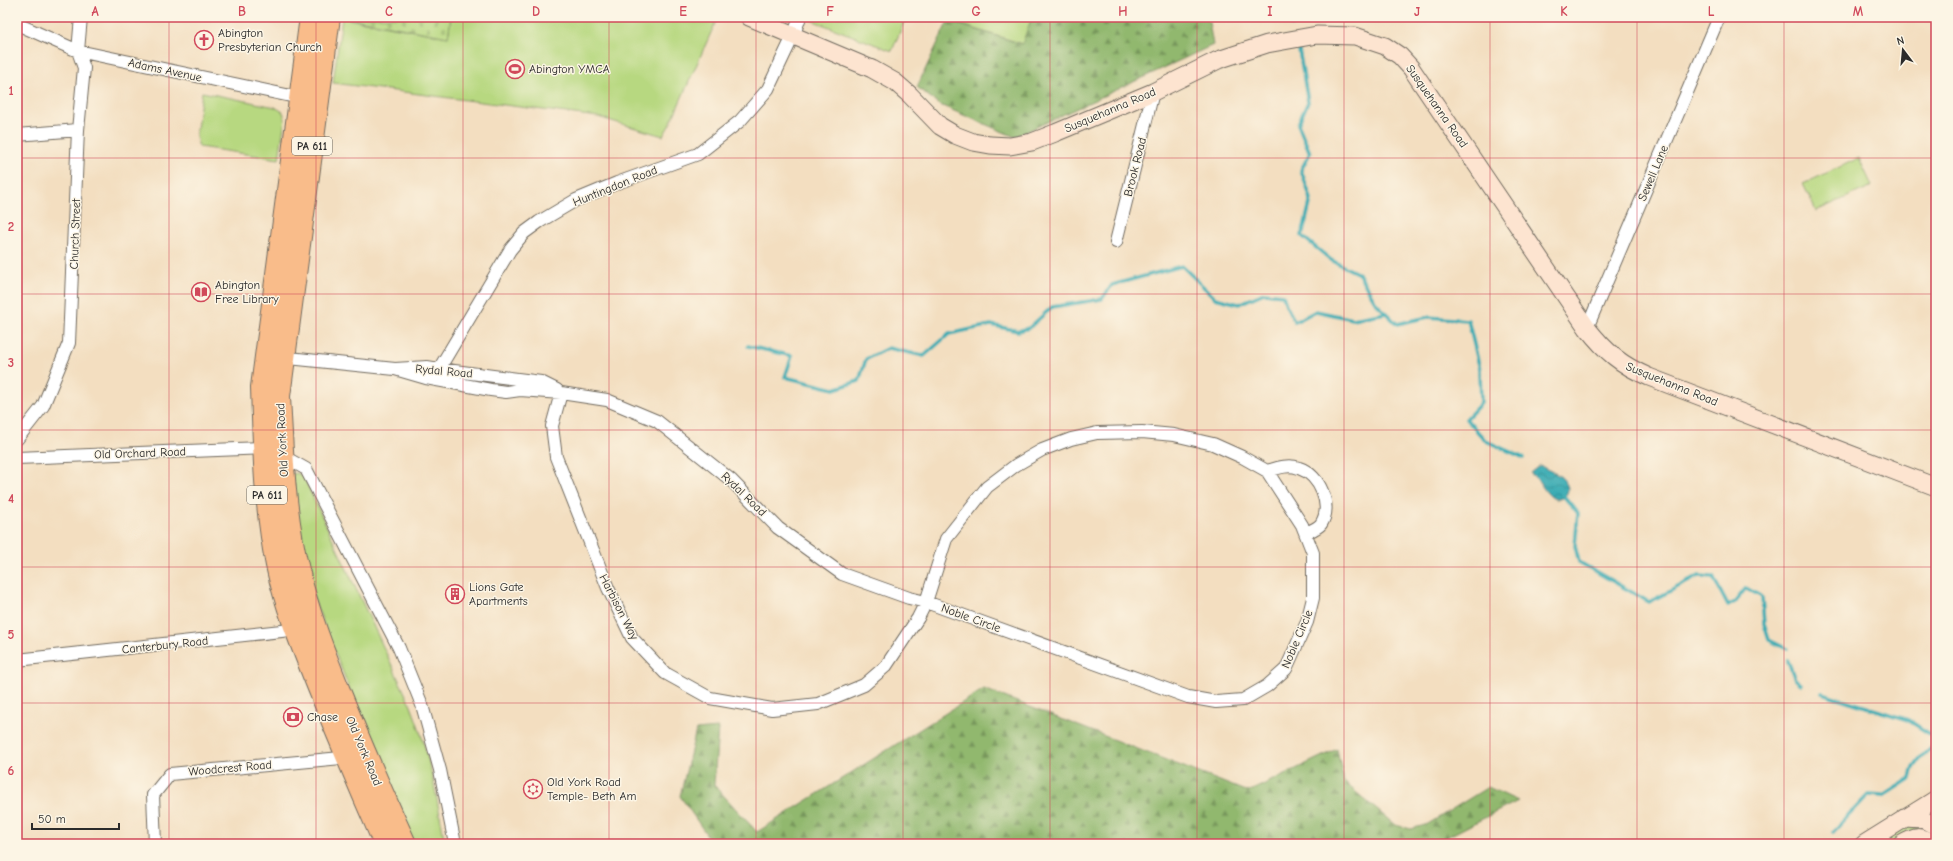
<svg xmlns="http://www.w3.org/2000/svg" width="1953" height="861" font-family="'Comic Neue',sans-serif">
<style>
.grass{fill:#b7d880;stroke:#718256}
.forest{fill:url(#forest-firs);stroke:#5e724c}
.cemetery{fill:url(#cemetery-stones);stroke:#718256}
.water{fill:url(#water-waves);stroke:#336c70}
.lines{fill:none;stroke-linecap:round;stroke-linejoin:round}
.stream{stroke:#3bacb4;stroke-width:3.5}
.street-casing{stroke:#716a5f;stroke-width:14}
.secondary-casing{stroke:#716a5f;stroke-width:19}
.highway-casing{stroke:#716a5f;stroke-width:24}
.street{stroke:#fff;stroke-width:12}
.secondary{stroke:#fde4d0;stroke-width:17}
.highway{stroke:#f9bc8a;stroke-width:22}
.grid{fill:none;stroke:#d1495b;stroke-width:1;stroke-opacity:0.55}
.labels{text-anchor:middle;stroke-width:3;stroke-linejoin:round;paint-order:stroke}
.shield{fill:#fcf5e5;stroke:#6a6863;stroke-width:1}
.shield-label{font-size:11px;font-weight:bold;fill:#2b2b2b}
.poi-label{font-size:12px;fill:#2b2b2b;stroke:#fcf5e5;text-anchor:start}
.street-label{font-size:12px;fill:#2b2b2b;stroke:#fcf5e5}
.neatline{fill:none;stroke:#d1495b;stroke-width:1.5}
.grid-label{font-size:13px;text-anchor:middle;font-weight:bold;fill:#d1495b}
</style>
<defs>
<pattern id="forest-firs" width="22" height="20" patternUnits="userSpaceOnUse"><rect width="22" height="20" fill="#91b86e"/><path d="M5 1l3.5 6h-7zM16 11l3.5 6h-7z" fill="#77965b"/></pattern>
<pattern id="cemetery-stones" width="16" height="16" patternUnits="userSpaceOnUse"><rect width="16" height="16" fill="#b7d880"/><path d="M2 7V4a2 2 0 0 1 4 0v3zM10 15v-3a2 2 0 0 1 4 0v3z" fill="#9eba6f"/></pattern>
<pattern id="water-waves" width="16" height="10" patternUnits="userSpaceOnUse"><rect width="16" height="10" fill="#3bacb4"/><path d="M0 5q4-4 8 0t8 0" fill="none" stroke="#328c93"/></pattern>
</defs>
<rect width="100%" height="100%" fill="#fcf5e5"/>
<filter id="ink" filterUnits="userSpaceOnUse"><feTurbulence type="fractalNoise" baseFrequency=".025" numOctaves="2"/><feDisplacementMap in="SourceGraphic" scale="8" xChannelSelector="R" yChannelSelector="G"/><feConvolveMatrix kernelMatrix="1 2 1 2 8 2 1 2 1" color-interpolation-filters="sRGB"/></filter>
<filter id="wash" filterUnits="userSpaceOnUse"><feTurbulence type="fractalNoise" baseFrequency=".012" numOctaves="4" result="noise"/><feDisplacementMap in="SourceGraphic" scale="16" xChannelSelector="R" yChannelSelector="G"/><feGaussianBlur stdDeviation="0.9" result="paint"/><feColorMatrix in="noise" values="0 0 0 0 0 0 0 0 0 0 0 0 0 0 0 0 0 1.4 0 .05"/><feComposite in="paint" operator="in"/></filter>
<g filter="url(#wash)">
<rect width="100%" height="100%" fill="#f3dec0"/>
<!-- grass -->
<path class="grass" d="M451,17h267l-48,107 -7,12 -65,-19 -265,-34 9,-65 106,19z
M812,17h94l-14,34 -81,-31z
M937,17h95l-9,27z
M202,92l73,15 8,5 2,7 -6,40 -80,-12 -3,-11z
M1859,158l13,28 -56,25 -13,-27z
M297,473l6,3 108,230c18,45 26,91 34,138h-34l-106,-267 -13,-103z
M1921,824l-1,4 -28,16h-20l25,-16z"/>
<!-- forest -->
<path class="forest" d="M1032,17h176l5,28 -198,92 -75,-32 -23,-18 31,-66 74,23z
M984,689l264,103 89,-43 7,33 51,43 16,4 17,-5 60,-37 30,14 -85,43h-720l-33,-48 16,-66 22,-2 -4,57 43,47z"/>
<!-- cemetery -->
<path class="cemetery" d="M343,17h108l-3,20z"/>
<!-- water -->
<path class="water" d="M1540,465c9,7 22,8 27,20 4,8 -5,17 -14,13 -9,-5 -13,-19 -23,-25z"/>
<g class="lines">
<!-- stream -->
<path class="stream" d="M1285,17l7,8
M1299,50l9,52 -10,22 12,29 -9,17 10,29 -9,37 29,24 28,14 17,29 21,21 31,-7 40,3 12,49 1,34 -15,16 20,22 38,17
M748,346l44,10 -7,21 49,12 25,-8 7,-22 22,-11 36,8 25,-22 42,-9 27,6 11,-3 23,-21 50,-8 10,-14 70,-19 33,32 24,6 25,-11 19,2 3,10 9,17 21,-11 37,8 33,-6
M1562,494l16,19 -3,33 4,16 70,40 50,-26 14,1 15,29 7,-4 11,-14 16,9 2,27 5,16 18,9
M1788,661l7,18 6,5
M1822,693l86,27 28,18
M1833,832l35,-37 15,1 28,-18c3,-17 13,-24 25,-35"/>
</g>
</g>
<g filter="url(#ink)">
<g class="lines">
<defs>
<path id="street" d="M17,24l61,27 227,48
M17,135l61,-5
M1116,242l37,-150
M1587,328l132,-311
M279,357l116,12 32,-2 12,2 102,13 16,8
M395,369l31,9 65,12 15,2 14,-2 41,3 46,7 50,21 74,59 47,48 64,46 67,24 17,4 262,95 28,5 27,-2 24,-14 19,-17 21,-47 6,-24v-45l-11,-28 -35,-54 -25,-14 -29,-13 -39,-9 -32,-3 -45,1 -26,6 -29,11 -26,15 -29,22 -41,52 -20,63 -8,16 -32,48 -22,19 -46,19 -46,5 -62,-11 -45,-25 -33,-35 -24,-50 -52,-131 -4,-31 9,-33
M439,369l71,-119 14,-17 15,-11 37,-22 41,-17 81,-29 42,-33 28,-32 26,-55 6,-17
M17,439l26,-33 26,-63 9,-213 6,-62 -6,-17 3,-34
M281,455l25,14 93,179 23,57 18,65 15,74
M17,458l247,-10
M1267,471c10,-3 21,-7 32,-3 21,7 34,38 22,56 -3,4 -11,7 -15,9
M17,660l283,-31
M155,844l-2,-49 17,-21 182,-17"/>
<path id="secondary" d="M749,17l123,52 23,13 15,13 30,31 15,9 18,7 17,3 20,1 22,-4 23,-9 98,-41 65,-32 49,-16 50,-9 38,1 30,10 15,10 11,12 176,260c19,24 34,37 62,49l287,110
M1904,818l18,1 14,7
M1864,844l72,-45
M1902,844c13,-8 18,-9 30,0"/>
<path id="highway" d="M311,17l-49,370c2,60 3,120 15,178 9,42 26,83 42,123 21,52 43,104 66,156
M329,17l-50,379c3,58 5,117 19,174 10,42 25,81 41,121 21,52 43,102 66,153"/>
</defs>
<!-- street casing -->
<use href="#street" class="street-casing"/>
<!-- secondary casing -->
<use href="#secondary" class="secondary-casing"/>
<!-- highway casing -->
<use href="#highway" class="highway-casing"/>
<!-- street -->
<use href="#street" class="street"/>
<!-- secondary -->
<use href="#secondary" class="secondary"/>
<!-- highway -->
<use href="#highway" class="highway"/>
</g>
</g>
<!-- grid -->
<path class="grid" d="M169,17v827M316,17v827M463,17v827M609,17v827M756,17v827M903,17v827M1050,17v827M1197,17v827M1344,17v827M1490,17v827M1637,17v827M1784,17v827M17,158h1919M17,294h1919M17,430h1919M17,567h1919M17,703h1919"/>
<!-- icons -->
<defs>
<symbol id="church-ring" viewBox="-11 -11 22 22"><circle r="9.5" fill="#fcf5e5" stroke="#d1495b" stroke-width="1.5"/><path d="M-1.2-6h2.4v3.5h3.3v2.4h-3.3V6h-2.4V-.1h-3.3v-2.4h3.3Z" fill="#d1495b"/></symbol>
<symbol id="stadium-ring" viewBox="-11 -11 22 22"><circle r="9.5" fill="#fcf5e5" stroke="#d1495b" stroke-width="1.5"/><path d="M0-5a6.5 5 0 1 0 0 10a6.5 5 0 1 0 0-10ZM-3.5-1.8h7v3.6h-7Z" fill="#d1495b"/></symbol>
<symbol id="library-ring" viewBox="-11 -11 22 22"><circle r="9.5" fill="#fcf5e5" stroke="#d1495b" stroke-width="1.5"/><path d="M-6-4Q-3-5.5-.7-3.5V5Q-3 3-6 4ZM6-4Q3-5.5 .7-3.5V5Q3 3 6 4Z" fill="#d1495b"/></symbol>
<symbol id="building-ring" viewBox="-11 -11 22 22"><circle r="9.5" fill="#fcf5e5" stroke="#d1495b" stroke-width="1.5"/><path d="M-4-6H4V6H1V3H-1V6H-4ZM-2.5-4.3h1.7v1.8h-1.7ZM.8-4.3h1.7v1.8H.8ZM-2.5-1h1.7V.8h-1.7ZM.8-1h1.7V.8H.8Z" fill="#d1495b"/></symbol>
<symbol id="bank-ring" viewBox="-11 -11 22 22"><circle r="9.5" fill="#fcf5e5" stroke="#d1495b" stroke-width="1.5"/><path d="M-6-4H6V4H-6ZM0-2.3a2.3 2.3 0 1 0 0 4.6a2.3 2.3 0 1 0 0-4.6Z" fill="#d1495b"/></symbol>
<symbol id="synagogue-ring" viewBox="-11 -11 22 22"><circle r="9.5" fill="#fcf5e5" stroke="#d1495b" stroke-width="1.5"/><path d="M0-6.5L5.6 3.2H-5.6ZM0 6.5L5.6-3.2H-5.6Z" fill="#d1495b"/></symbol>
</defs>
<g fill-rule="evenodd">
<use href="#church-ring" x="193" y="29" width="22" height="22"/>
<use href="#stadium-ring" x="504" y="58" width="22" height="22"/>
<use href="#library-ring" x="190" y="281" width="22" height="22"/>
<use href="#building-ring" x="444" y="583" width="22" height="22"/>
<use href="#bank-ring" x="282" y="706" width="22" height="22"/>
<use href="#synagogue-ring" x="522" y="778" width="22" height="22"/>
</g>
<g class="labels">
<!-- shield labels -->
<g class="shield">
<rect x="292" y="137" width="40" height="18" rx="3"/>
<rect x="247" y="486" width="40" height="18" rx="3"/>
</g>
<g class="shield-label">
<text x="312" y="150">PA 611</text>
<text x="267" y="499">PA 611</text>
</g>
<!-- poi labels -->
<g class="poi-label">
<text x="218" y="37">Abington<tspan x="218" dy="14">Presbyterian Church</tspan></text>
<text x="529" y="73">Abington YMCA</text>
<text x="215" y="289">Abington<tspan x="215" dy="14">Free Library</tspan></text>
<text x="469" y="591">Lions Gate<tspan x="469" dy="14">Apartments</tspan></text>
<text x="307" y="721">Chase</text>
<text x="547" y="786">Old York Road<tspan x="547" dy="14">Temple- Beth Am</tspan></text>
</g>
<!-- street labels -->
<g class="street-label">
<text transform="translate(165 70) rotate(12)" y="4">Adams Avenue</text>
<text transform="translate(1437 106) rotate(55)" y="4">Susquehanna Road</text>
<text transform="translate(1110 110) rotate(-23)" y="4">Susquehanna Road</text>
<text transform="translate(1135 167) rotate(-76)" y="4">Brook Road</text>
<text transform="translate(1653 173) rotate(-67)" y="4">Sewell Lane</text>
<text transform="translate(615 186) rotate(-22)" y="4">Huntingdon Road</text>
<text transform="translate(75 234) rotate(-88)" y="4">Church Street</text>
<text transform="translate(444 371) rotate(5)" y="4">Rydal Road</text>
<text transform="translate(1672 384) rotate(22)" y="4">Susquehanna Road</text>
<text transform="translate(282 440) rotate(-93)" y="4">Old York Road</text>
<text transform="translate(140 453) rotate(-2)" y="4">Old Orchard Road</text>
<text transform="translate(744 494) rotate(44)" y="4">Rydal Road</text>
<text transform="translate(619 607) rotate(63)" y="4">Harbison Way</text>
<text transform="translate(971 618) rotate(20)" y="4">Noble Circle</text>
<text transform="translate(1297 639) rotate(-67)" y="4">Noble Circle</text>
<text transform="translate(165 645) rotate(-6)" y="4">Canterbury Road</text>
<text transform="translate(364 751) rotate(67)" y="4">Old York Road</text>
<text transform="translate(230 768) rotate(-5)" y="4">Woodcrest Road</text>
</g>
</g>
<!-- margin -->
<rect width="1953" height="861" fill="none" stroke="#fcf5e5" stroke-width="44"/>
<!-- north arrow -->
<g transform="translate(1903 50) rotate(344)" stroke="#fcf5e5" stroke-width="3" paint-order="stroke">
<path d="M0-3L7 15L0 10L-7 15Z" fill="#2b2b2b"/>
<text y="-6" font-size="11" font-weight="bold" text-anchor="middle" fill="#2b2b2b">N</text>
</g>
<!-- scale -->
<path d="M32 823v6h87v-6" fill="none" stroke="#2b2b2b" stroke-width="2"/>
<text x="38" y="823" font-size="12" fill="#2b2b2b" stroke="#fcf5e5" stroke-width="3" paint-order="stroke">50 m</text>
<rect x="22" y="22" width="1909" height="817" class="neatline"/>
<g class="grid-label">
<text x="95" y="16">A</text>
<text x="242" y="16">B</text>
<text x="389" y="16">C</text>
<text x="536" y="16">D</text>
<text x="683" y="16">E</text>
<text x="830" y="16">F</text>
<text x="976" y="16">G</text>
<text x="1123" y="16">H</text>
<text x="1270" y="16">I</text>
<text x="1417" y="16">J</text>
<text x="1564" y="16">K</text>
<text x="1711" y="16">L</text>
<text x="1858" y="16">M</text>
<text x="11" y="95">1</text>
<text x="11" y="231">2</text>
<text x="11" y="367">3</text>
<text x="11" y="503">4</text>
<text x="11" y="639">5</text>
<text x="11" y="775">6</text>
</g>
</svg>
